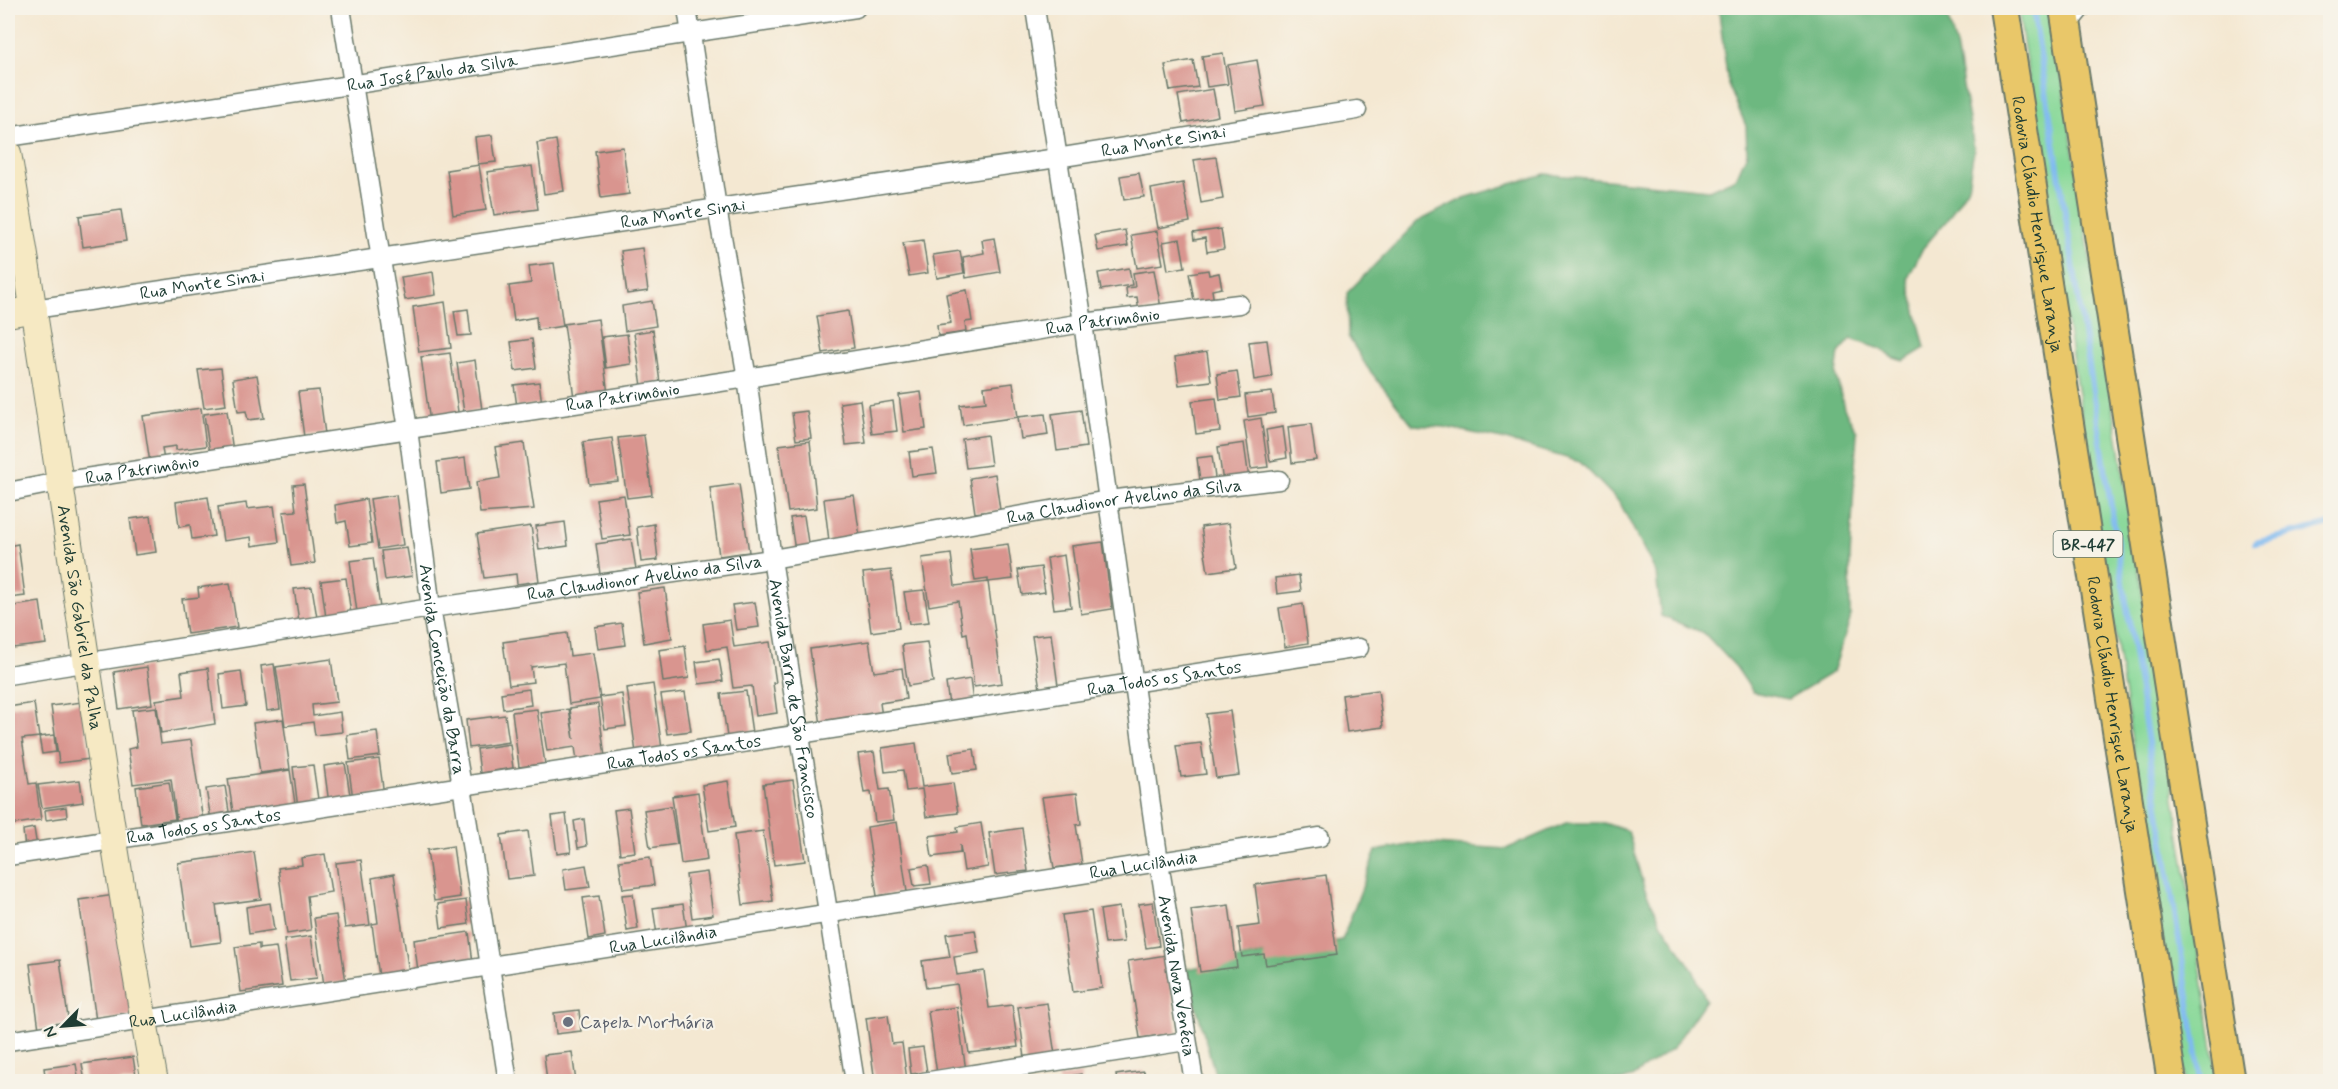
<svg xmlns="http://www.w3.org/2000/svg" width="2338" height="1089" font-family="Mynerve,sans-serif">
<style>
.green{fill:#87d898;stroke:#538a66;stroke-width:1.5}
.forest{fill:#6db880;stroke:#467a5a;stroke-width:1.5}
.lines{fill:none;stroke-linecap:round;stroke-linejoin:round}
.stream{stroke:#7eb9f0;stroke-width:6}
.building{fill:#d9958f}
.lane-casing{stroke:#6a796b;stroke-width:12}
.street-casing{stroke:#6a796b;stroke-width:21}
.secondary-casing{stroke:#6a796b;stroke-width:28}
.primary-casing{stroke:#6a796b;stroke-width:32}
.lane{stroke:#fff;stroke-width:9}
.street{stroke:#fff;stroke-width:18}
.secondary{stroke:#f6e9c3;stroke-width:26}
.primary{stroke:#e9c769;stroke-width:28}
.worship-dot{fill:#6b7280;stroke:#f7f3e8;stroke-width:2}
.labels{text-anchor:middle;stroke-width:4.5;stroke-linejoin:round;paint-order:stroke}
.shield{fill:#f7f3e8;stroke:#60746a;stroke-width:1.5}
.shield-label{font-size:16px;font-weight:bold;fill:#1f3d34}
.street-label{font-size:18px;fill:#1f3d34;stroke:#f7f3e8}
.worship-label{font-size:18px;fill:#5b616d;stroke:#f7f3e8;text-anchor:start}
</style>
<rect width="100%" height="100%" fill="#f7f3e8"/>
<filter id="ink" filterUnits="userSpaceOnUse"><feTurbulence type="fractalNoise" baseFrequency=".0167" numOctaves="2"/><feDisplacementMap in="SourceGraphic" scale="12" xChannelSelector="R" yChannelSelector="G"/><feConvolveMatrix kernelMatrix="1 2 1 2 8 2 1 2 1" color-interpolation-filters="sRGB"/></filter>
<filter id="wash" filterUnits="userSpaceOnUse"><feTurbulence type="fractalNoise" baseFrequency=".008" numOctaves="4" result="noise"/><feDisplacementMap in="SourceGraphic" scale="24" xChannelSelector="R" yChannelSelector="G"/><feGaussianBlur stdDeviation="1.35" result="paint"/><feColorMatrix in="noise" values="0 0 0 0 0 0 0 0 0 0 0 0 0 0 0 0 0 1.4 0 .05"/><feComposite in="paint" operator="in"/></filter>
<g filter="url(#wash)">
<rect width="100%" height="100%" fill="#f4e8d2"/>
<!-- green -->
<path class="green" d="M2018,8h33l167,1073h-33z"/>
<!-- forest -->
<path class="forest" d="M1721,8h224l11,38 18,102 -6,39 -21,33 -24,28 -15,30 17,70 -21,13 -10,-3 -14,-9 -29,-10 -12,14 -3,22 8,33 13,24 -7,126v62l-17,52 -45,27 -35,-7 -17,-25 -32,-34 -43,-17 -5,-43 -36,-70 -40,-41 -78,-23 -58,-12 -31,-2 -46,-58 -19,-31 -1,-43 70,-71 47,-24 81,-24 164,16 27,-12 11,-25 -1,-27 -18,-42 -9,-72z
M1566,823h38l24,8 16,57 17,34 32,48 13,30 -34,49 -42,29 -8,3h-405l-31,-112 156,-29 34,-89 44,-8 86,6z"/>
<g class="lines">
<!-- stream -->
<path class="stream" d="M2033,8l168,1072
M2255,543l75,-19"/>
</g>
<g id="blocks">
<!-- building -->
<path class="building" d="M1223,53l5,31 -21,3 -5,-31z
M1193,60l5,27 -28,4 -5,-26z
M1257,60l8,46 -30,5 -7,-46z
M1213,89l5,27 -35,7 -5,-28z
M492,135l4,27 -18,2 -3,-27z
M556,140l8,51 -20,3 -7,-51z
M623,147l6,47 -28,4 -6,-47z
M1216,157l7,42 -22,4 -7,-43z
M479,165l7,45 -33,5 -6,-45z
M532,166l6,43 -44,6 -7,-43z
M1139,173l5,24 -20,3 -4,-24z
M1183,183l7,39 -32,6 -7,-39z
M121,210l5,31 -43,6 -4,-31z
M1221,229l3,20 -17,3 -2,-14 -11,2 -1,-7z
M1125,230l3,16 -30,5 -3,-16z
M1157,231l6,33 -26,4 -6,-33z
M994,238l6,34 -34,6 -3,-21 21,-4 -2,-13z
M1180,239l5,28 -17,3 -5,-28z
M923,240l5,33 -19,3 -6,-33z
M642,248l6,43 -21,3 -6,-43z
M960,251l4,22 -27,5 -4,-23z
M554,263l9,63 -26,4 -1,-13 -22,4 -5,-35 22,-3 -2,-17z
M1129,268l3,17 -31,5 -3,-17z
M1154,270l7,38 -22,4 -2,-15 -10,1 -1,-10 9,-1 -2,-14z
M1208,270l1,5 10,-2 3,15 -10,2 2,13 -19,3 -6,-33z
M9,272l4,28 -5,1v-28z
M433,272l3,23 -31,5 -4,-23z
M967,290l5,31 -7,1 1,10 -28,4 -1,-11 14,-2 -5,-29z
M652,301l4,25 -31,5 -3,-25z
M445,302l6,46 -32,4 -6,-45z
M468,309l3,26 -13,1 -4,-25z
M848,311l6,37 -31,5 -6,-37z
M598,319l10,75 -34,4 -10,-74z
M653,330l7,53 -18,3 -8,-53z
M627,334l4,30 -25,4 -4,-31z
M532,339l4,29 -21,3 -4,-29z
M1267,340l5,37 -18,3 -5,-38z
M1207,352l4,29 -32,4 -4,-28z
M450,353l9,66 -29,4 -9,-66z
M475,360l7,50 -18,3 -7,-50z
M221,368l5,37 -22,3 -6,-38z
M1237,371l4,26 -21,3 -3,-26z
M257,375l7,43 -16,2 -2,-9 -8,1 -5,-33z
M539,382l3,22 -25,3 -3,-22z
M1013,383l5,34 -55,8 -3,-20 26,-3 -2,-15z
M319,390l6,44 -21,3 -6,-45z
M921,392l5,37 -22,3 -5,-37z
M1272,392l3,21 -27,4 -3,-22z
M1216,398l4,33 -24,3 -4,-33z
M860,400l6,43 -20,2 -6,-42z
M893,401l4,30 -25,3 -4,-29z
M201,408l5,38 -30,4v-4l-14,2 2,13 -14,2 -7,-47z
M1081,410l5,37 -29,4 -5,-37z
M227,411l6,40 -23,3 -6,-40z
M807,411l4,27 -15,2 -4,-27z
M1045,414l3,21 -27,4 -3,-22z
M1261,418l7,49 -17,2 -7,-48z
M1311,424l5,36 -24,3 -4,-36z
M1283,427l4,31 -17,3 -4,-31z
M644,435l8,60 -25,3 -9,-60z
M987,435l4,30 -25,3 -4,-29z
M612,438l6,43 -29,3 -6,-42z
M810,441l7,67 -29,4 -9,-67z
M524,443l10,66 -54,4 -4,-31 24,-4 -5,-31z
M1244,443l5,36 -26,4 -5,-36z
M933,449l4,24 -25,3 -3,-24z
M1212,456l4,29 -15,3 -4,-30z
M465,458l4,31 -28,4 -4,-31z
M995,474l5,36 -25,3 -5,-35z
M304,484l11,79 -24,3 -8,-54 13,-1 -3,-26z
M739,484l10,68 -30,4 -9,-68z
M396,495l7,50 -25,4 -8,-50z
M624,495l6,40 -28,4 -6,-40z
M854,495l6,42 -31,4 -5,-42z
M208,497l6,39 -22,3 -2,-14 -11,2 -3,-25z
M366,499l6,44 -22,3 -4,-25 -9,2 -2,-18z
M246,503l1,6 27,-3 5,36 -27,4 -1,-9 -28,4 -5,-34z
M151,516l5,36 -21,3 -5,-36z
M804,516l5,33 -14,2 -5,-33z
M565,522l3,24 -29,4 -3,-24z
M1229,523l7,45 -28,4 -7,-45z
M654,524l4,36 -17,2 -4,-35z
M531,526l8,55 -22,3 -1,-10 -32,4 -7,-44z
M631,539l5,30 -36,5 -4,-30z
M1103,542l9,67 -31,5 -9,-68z
M18,544l7,52 -16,2 -1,-52z
M1008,544l5,35 -25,3v-3l-13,2 -5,-32z
M407,548l5,28 -27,4 -4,-29z
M951,554l4,32 33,-4 14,101 -28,4 -7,-54 -4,1 -5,-33 -29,5 -7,-48z
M1064,555l7,52 -17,2 -7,-51z
M373,558l7,50 -23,4 -7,-51z
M1041,567l4,25 -23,3 -4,-25z
M891,570l8,58 -28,4 -8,-59z
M1299,575l2,16 -24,3 -2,-16z
M346,578l5,36 -25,4 -5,-37z
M230,583l7,44 -50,7 -5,-35 17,-2 -1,-9z
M312,587l5,31 -18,3 -5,-32z
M665,588l7,50 -28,5 -7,-51z
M924,590l5,32 -20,2 -5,-32z
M40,602l6,42 -33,4 -5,-41z
M755,602l4,25 -23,3 -4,-25z
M1303,604l5,39 -23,4 -6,-39z
M730,620l4,27 36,-5 6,41h-3l4,30 -21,3 -4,-30 -19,2 -6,-41 -20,3 -4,-26z
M622,623l3,22 -27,4 -3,-22z
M567,633l3,23 23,-3 7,46 -31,5 -5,-41 -33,4 2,15 -24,3 -6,-43z
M1051,634l7,52 -18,3 -8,-53z
M869,641l5,31 28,-4 4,31 -26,4 2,14 -61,8 -11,-76z
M927,642l6,40 -25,4 -6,-41z
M685,646l4,32 -26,4 -4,-32z
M331,659l6,43 -25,3 1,11 27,-4 2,20 -27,3 -2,-13 -28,4 -9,-59z
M719,659l4,22 -24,3 -3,-22z
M274,664l6,45 -13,2 -6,-45z
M147,667l5,37 -33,5 -5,-37z
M208,668l7,56 -54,9 -5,-33 28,-4 -3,-24z
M241,671l5,35 -23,3 -4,-35z
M970,679l3,23 -24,3 -3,-22z
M653,684l9,65 -26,4 -9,-65z
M529,689l2,16 -28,4 -2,-16z
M1378,690l5,37 -36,5 -5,-37z
M746,691l6,42 -25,4 -6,-43z
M685,692l6,39 -24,3 -6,-39z
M622,694l4,32 -21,3 -5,-32z
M82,702l8,57 -31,4 -8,-57z
M34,703l5,34 -17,2 7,45 7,-1 5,37 -31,5 -2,-16v-102z
M598,704l7,53 -28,4 -2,-14 -28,4 -6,-38 28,-4 5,30 -4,-31z
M156,707l5,37 30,-4 12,81 -26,3 -6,-45 -38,5 -5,-35 9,-2 -5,-37z
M537,709l8,55 -26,3 -7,-55z
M1230,711l9,64 -23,3 -10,-64z
M505,715l4,27 -40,6 -3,-28z
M283,719l7,50 -30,4 -7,-50z
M377,731l3,25 -30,4 -3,-25z
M54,735l2,17 -14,2 -3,-17z
M916,743l6,44 31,-4 5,30 -32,4 -4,-28 -16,2 -3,-21 -18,2 -3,-24z
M1201,743l5,31 -25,3 -5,-31z
M510,744l3,24 -33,5 -3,-24z
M974,749l3,21 -25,3 -3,-20z
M874,752l6,38 9,-1 5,31 -19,2 -4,-30 -7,1 -6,-39z
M379,759l5,36 -31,4 -5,-36z
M345,763l6,38 -22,3 -5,-38z
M313,765l6,41 -21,3 -5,-42z
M290,770l6,40 -62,9 -6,-40z
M80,780l3,22 -41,6 -4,-23z
M793,780l12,81 -31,4 -11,-81z
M728,781l7,46 -26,4 -7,-46z
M169,782l6,37 -34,5 -5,-37z
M225,786l5,32 -19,2 -5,-31z
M698,792l9,68 -26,4 -9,-68z
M1077,793l4,31 -5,1 6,39 -28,4 -12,-71z
M671,806l6,38 -27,4 -6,-38z
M66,807l1,10 -21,3 -1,-10z
M629,808l6,44 -15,2 -6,-44z
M566,814l5,38 -14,2 -5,-38z
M584,819l3,27 -9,2 -4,-27z
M897,822l10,70 -30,4 -10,-69z
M981,823l7,44 -24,4 -4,-26v8l-28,4 -3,-21 29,-4 -1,-5z
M34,828l3,19 -12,2 -2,-19z
M1022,828l6,43 -33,4 -6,-42z
M528,831l6,45 -27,3 -6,-44z
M763,831l10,70 -30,4 -9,-70z
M453,846l7,51 -26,4 -7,-51z
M254,852l7,47 -45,6 5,37 -31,4 -12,-83z
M325,854l6,38 -24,4 4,34 -24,4 -9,-66 24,-3 -1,-7z
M650,857l4,28 -31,4 -4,-28z
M361,860l9,65 -25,3 -9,-65z
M586,865l4,22 -24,3 -3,-21z
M928,865l3,19 -17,2 -3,-18z
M707,872l6,43 -21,3 -6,-43z
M394,874l15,99 -30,4 -7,-53 6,-1 -6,-45z
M1326,875l11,80 -71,10 -2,-11 -22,3 -4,-29 22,-3 -5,-40z
M633,894l5,35 -11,2 -5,-36z
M115,895l17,121 -36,5 -17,-121z
M599,896l6,40 -16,3 -6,-41z
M466,900l3,24 -28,4 -3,-24z
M1153,902l6,44 -13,2 -7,-44z
M270,903l4,27 -25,4 -3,-27z
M683,904l4,27 -30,4 -4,-27z
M1229,905l8,62 -37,5 -9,-62z
M1119,907l5,35 -19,2 -5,-34z
M1091,911l11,77 -29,4 -11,-77z
M336,915l10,67 -22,3 -10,-67z
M975,930l4,23 -25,4 3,18 27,-4 5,37 23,-3 6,42 -49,6 -12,-69 -31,4 -4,-27 28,-4 -4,-23z
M469,932l4,31 -55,8 -4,-31z
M311,936l6,42 -27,3 -6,-41z
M259,944v5l17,-2 6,39 -41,6 -6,-45z
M1166,955l11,78 -37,5 -12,-77z
M60,960l9,65 -30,4 -9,-65z
M1047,1003l9,58 -30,4 -8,-58z
M957,1007l9,64 -29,3 -9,-63z
M579,1010l2,21 -25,3 -2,-21z
M888,1015l4,29 10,-1 5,37 -32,2 -9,-64z
M923,1047l4,25 -16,2 -3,-25z
M572,1052l4,30h-29l-3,-27z
M133,1057l4,25h-52l-3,-18z
M76,1064l3,18h-33l-2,-14z
M1144,1071l2,11h-29l-1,-7z
M1081,1074l1,8h-23l-1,-4z"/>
</g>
</g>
<g filter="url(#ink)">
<use href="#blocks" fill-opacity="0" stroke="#6a796b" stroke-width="1.5"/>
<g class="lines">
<defs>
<path id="lane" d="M2073,25l14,-17"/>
<g id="street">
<path id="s1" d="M341,8l67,421 23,179 31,178 46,296"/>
<path id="s2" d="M687,8l30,200 30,170 25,181 83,523"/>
<path id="s3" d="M1035,8l48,315 76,539 35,220"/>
<path id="s4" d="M8,137l848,-129"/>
<path id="s5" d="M34,309l1023,-151 300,-48"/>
<path id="s6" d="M8,492l51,-10 688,-104 336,-55 156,-19"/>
<path id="s7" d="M8,675l423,-67 341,-49 336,-59 171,-20"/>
<path id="s8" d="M8,856l1351,-208"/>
<path id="s9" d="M8,1041l1312,-204"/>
<path d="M923,1082l263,-41"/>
</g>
<g id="secondary">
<path id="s10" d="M8,153c53,309 90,620 147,929"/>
<path d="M8,314l26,-5"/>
</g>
<g id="primary">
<path id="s11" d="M2004,8l168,1074"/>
<path d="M2064,8l166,1074"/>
</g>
</defs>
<!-- lane casing -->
<use href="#lane" class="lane-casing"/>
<!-- street casing -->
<use href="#street" class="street-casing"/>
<!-- secondary casing -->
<use href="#secondary" class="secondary-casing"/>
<!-- primary casing -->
<use href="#primary" class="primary-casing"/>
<!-- lane -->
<use href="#lane" class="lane"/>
<!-- street -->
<use href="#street" class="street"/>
<!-- secondary -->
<use href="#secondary" class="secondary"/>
<!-- primary -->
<use href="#primary" class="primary"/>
</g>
</g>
<!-- markers -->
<circle class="worship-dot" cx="568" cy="1022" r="6"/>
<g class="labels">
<!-- shield labels -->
<rect class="shield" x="2053.5" y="531" width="69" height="26" rx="4.5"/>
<g class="shield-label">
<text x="2088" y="550">BR-447</text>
</g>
<!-- street labels -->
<g class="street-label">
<text dy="6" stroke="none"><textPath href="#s4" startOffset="429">Rua José Paulo da Silva</textPath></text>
<text dy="6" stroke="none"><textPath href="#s5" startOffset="1142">Rua Monte Sinai</textPath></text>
<text dy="6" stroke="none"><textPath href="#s5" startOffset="656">Rua Monte Sinai</textPath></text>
<text dy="6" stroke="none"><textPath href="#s11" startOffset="219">Rodovia Cláudio Henrique Laranja</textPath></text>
<text dy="6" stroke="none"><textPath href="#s5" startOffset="170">Rua Monte Sinai</textPath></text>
<text dy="6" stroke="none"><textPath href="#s6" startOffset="1108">Rua Patrimônio</textPath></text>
<text dy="6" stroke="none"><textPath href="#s6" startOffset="622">Rua Patrimônio</textPath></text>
<text dy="6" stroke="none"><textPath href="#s6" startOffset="136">Rua Patrimônio</textPath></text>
<text dy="6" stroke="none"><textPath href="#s7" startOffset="1130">Rua Claudionor Avelino da Silva</textPath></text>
<text dy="6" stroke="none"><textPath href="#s7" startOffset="644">Rua Claudionor Avelino da Silva</textPath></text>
<text dy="6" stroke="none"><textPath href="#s10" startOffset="470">Avenida São Gabriel da Palha</textPath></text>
<text dy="6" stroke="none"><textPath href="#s1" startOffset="669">Avenida Conceição da Barra</textPath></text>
<text dy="6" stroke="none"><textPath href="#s8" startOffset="1170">Rua Todos os Santos</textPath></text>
<text dy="6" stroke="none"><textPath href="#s2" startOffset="699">Avenida Barra de São Francisco</textPath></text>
<text dy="6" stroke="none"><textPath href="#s11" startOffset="705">Rodovia Cláudio Henrique Laranja</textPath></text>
<text dy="6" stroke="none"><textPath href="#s8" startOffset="684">Rua Todos os Santos</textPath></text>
<text dy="6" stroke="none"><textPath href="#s8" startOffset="198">Rua Todos os Santos</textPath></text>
<text dy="6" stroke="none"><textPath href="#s9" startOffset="1149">Rua Lucilândia</textPath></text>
<text dy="6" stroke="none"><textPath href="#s9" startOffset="663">Rua Lucilândia</textPath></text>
<text dy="6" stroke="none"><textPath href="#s3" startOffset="978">Avenida Nova Venécia</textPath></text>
<text dy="6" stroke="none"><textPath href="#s9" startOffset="177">Rua Lucilândia</textPath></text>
</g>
<!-- worship labels -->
<g class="worship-label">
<text x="580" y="1028">Capela Mortuária</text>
</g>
</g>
<!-- margin -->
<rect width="2338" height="1089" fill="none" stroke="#f7f3e8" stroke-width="30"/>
<!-- north arrow -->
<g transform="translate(63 1026) rotate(245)" stroke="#f7f3e8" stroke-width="4.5" paint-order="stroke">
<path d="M0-4.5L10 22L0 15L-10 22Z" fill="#1f3d34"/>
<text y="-9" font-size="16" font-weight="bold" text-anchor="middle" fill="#1f3d34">N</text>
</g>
</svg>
